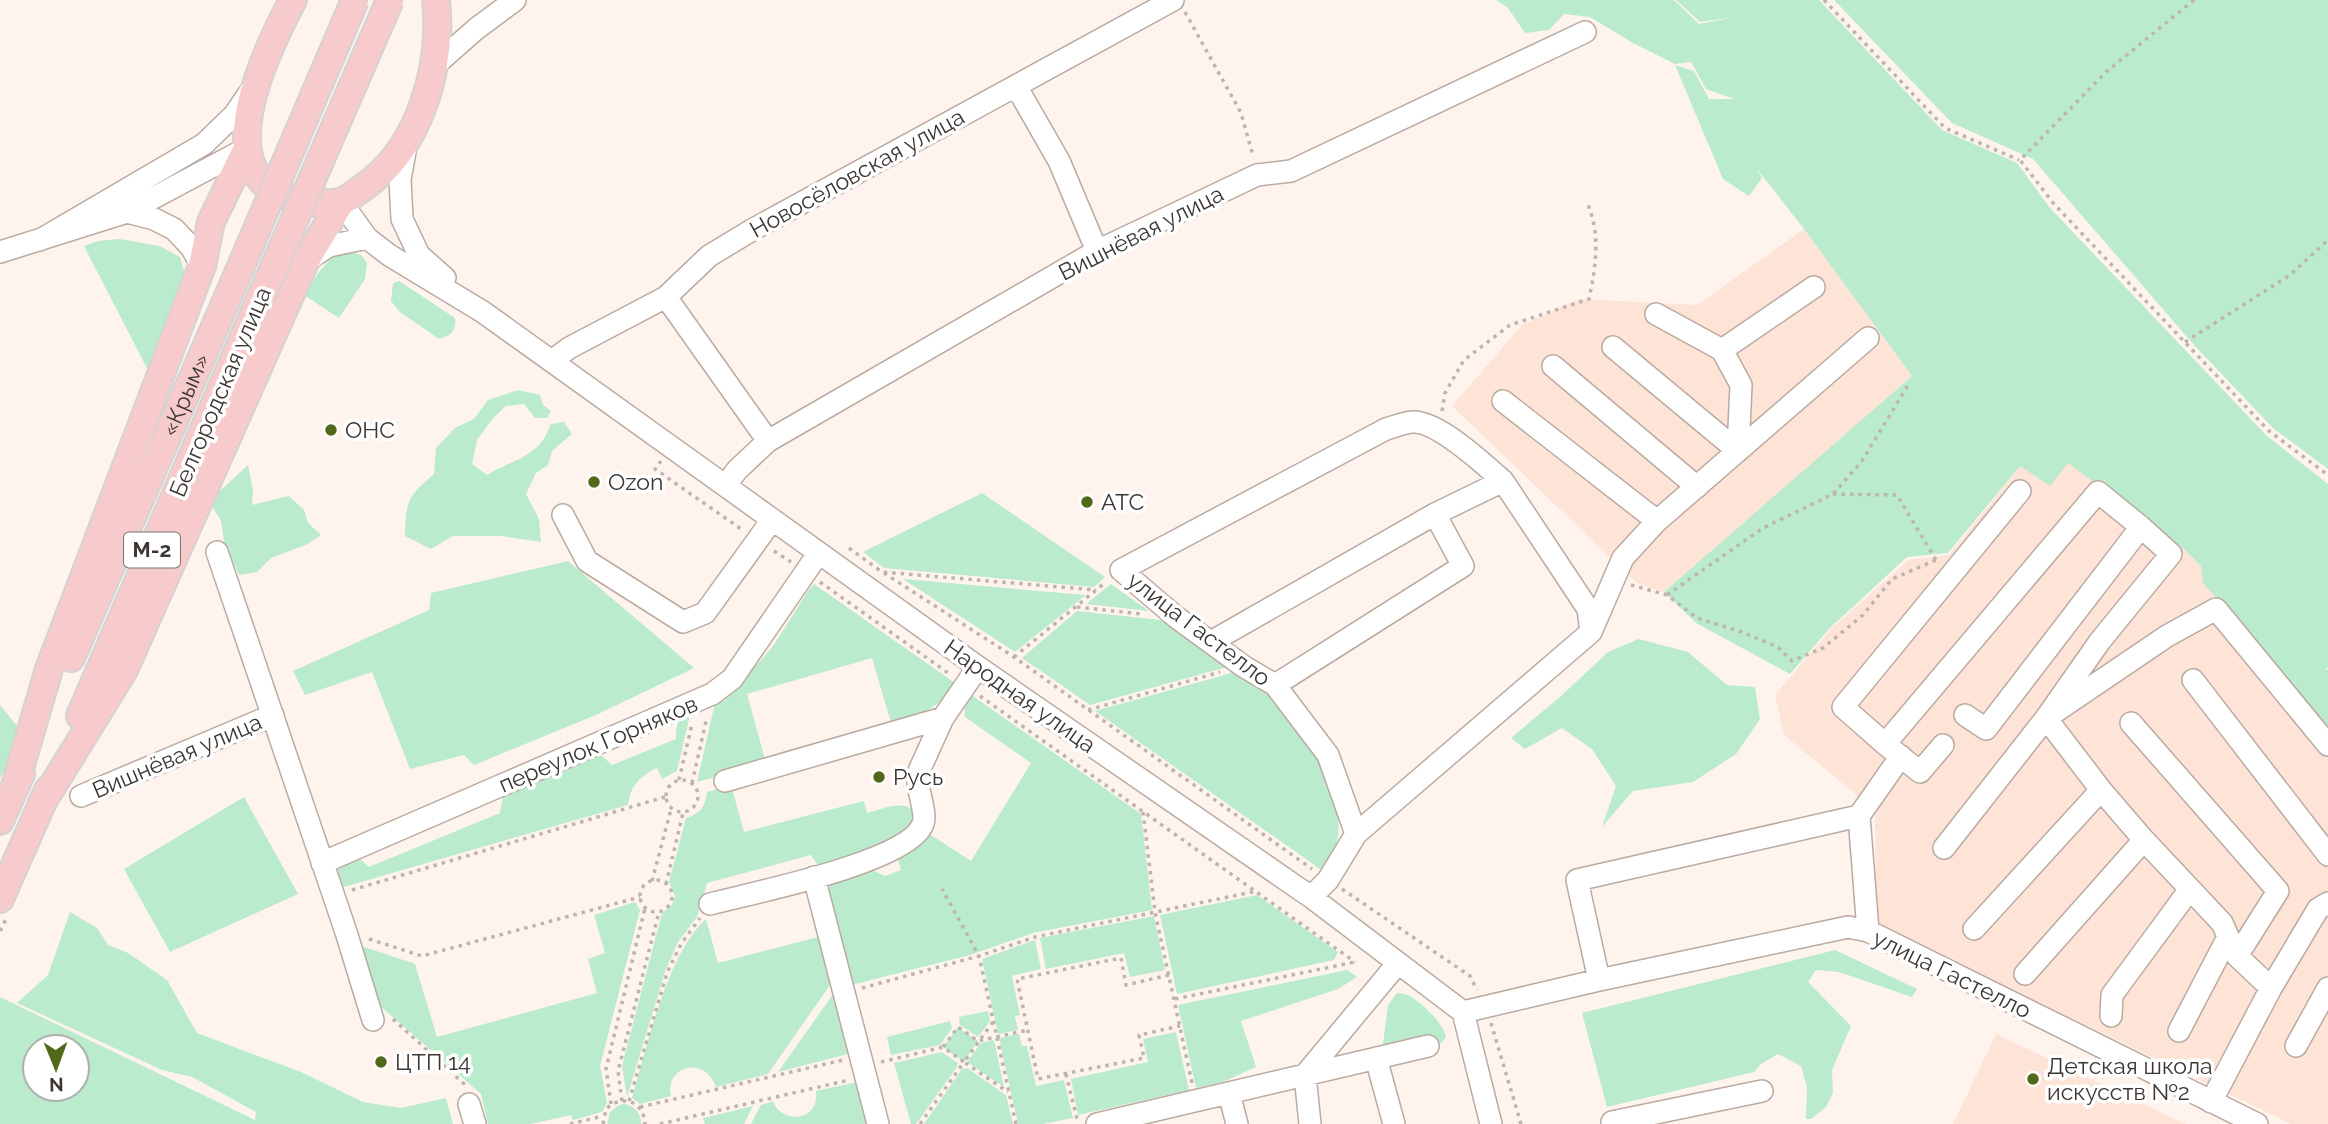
<svg xmlns="http://www.w3.org/2000/svg" width="2328" height="1124" font-family="Raleway,sans-serif">
<style>
.built{fill:#fee4d7}
.green{fill:#b9ebcc;fill-rule:evenodd}
.lines{fill:none;stroke-linecap:round;stroke-linejoin:round}
.minor-casing{stroke:#bbaaa1;stroke-width:24}
.major-casing{stroke:#d4d3d2;stroke-width:30}
.path{stroke:#beb4af;stroke-width:3.5;stroke-dasharray:3.5 5;stroke-linecap:butt}
.minor{stroke:#fff;stroke-width:21}
.major{stroke:#f7cbcb;stroke-width:26}
.major-bridge-casing{stroke:#d4d3d2;stroke-width:30;stroke-linecap:butt}
.major-bridge{stroke:#f7cbcb;stroke-width:26}
.poi-dot{fill:#526919;stroke:#fff;stroke-width:2.5}
.labels{text-anchor:middle;stroke-width:7;stroke-linejoin:round;paint-order:stroke}
.shield{fill:#fff;stroke:#777270;stroke-width:2}
.shield-label{font-size:21px;font-weight:bold;fill:#3d3632}
.street-label{font-size:23px;fill:#3d3632;stroke:#fff}
.poi-label{font-size:23px;fill:#3d3632;stroke:#fff;text-anchor:start}
</style>
<rect width="100%" height="100%" fill="#fff3ee"/>
<!-- built -->
<path class="built" d="M1804,229l108,147 -248,216 -26,-8 -186,-178 70,-81 57,-26 118,6z
M2043,438l119,99 11,-8 45,41 -13,13 123,146v395h-37l-415,-200 -1,-114 -91,-75 -9,-40 57,-67 76,-68 41,-5z
M1996,1034l190,90h-233z"/>
<!-- green -->
<path class="green" d="M1496,0h178l25,24 37,-7 -36,5 -24,-22h143l123,130 75,33 33,45 217,228 61,48v184h-3l3,2v57l-125,-144 -2,-17 -19,-19 -114,-84 -18,23 -30,-20 -72,87 -41,4 -77,71 -40,46 -94,-51 -32,-31 248,-216 -108,-147 -47,-60 5,9 -13,18 -26,-17 -48,-114 19,6 15,28h25l-28,-10 -15,-27 -16,2 -42,-21 -43,-26 -26,-3 -15,16 -24,3 -17,-25z
M1834,0h494v469l-55,-41 -79,-83 -161,-186 -81,-36z
M119,239l41,7 20,11 6,21 -35,98 -67,-130 14,-5z
M352,252l9,3 6,8 -2,16 -26,39 -35,-23c7,-12 23,-37 36,-42 4,-2 8,-1 12,-1z
M399,281l56,37c2,13 -5,18 -16,21l-39,-27 -9,-11 2,-18z
M518,390l22,5 3,10 8,6 -4,7h-12l-11,-14 -18,2 -13,12 -16,22 -5,24 15,11c17,-11 40,-16 53,-31 5,-5 8,-14 11,-20l13,-2 8,12 -20,17 -4,14 -12,8 -10,21 13,25 2,23 -39,-6h-49l-22,13 -26,-13c1,-35 2,-39 29,-62l2,-26 19,-20 19,-9 14,-19z
M248,465l5,25 -1,15 37,-9 15,14 4,13 13,12 -13,9 -37,14 -14,14 -18,3 -15,-34 -3,-20 -12,-20z
M982,493l123,84 -11,10 -210,-19 -21,-16z
M568,561l126,107 -98,47 -122,50 -10,-10 -54,14 -38,-97 -67,23 -12,-24 136,-61 2,-17z
M903,579l183,16 -71,57z
M814,584l141,99c-12,24 -40,34 -63,43l-20,-68 -125,36 19,69 -69,19 18,-79 9,-2 8,-8 42,-48 34,-54z
M1111,584l38,27 -63,-7z
M1077,611l84,9 66,47 -137,38 -68,-47z
M1639,639l49,13 39,33 28,2 5,32 -24,35 -43,28 -60,9 -31,36 14,-41 -24,-37 -30,-21 -37,21 -14,-11 49,-41 48,-45z
M1235,672c15,11 34,21 48,35 32,31 63,89 54,135 -2,11 -8,21 -14,29l-228,-160z
M970,694l171,120 11,96 -119,23 -63,22 -119,30 -25,-96 3,-9 39,-12 17,8 16,-6 -4,-13 34,-22 40,26 60,-98 -66,-46 -1,-14z
M0,705l17,21 -12,43 -5,9z
M690,715l-13,56 -15,8 -5,-11c-17,8 -27,18 -29,37l-288,83 -6,-16 3,-8 22,-6 10,9 131,-54 3,-16 7,-7 82,-35 10,1 10,9 64,-26c0,-12 0,-21 14,-24z
M731,785l13,47 120,-31 3,12c17,-4 37,-15 50,1 -8,33 -70,45 -98,53l-8,-12 -104,28 -10,34 -19,25 -12,27 -39,128 -5,-31 40,-153 10,-8 3,-9 -6,-14 17,-64c14,-4 20,-12 21,-26z
M244,797l54,97 -128,58 -46,-83z
M1257,895l81,57 -4,8 -157,34 -17,-79z
M635,902l5,8 -40,156 7,37 -5,9 -29,8 -2,-5 -40,9h-43l-7,-30 -102,-89 -18,-59 54,18 22,73 160,-44 -9,-34 17,-6 -11,-38z
M70,912l27,16 11,17 20,8 39,27 30,53 104,39 62,30 38,6 45,-10 7,26h-453v-127l255,123 1,-8 -64,-35 -30,-7 -145,-67 31,-28zM77,1047v42h-42v-42z
M1154,916l11,54 -35,7 -6,-24 -78,16 -6,-31z
M706,919l12,44 100,-26 12,48 -62,89 -52,13c-12,-33 -52,-20 -45,9l-31,8 -8,-6c15,-51 35,-144 74,-179z
M1035,940l6,29 -29,7 8,39 -5,1 3,14 -20,4 -16,-75z
M1835,950l82,39 -5,8 -73,-25 -23,-2 -8,12 43,44 -19,44 1,23 -7,14 -15,12h-5l1,-32 -6,-21 -23,-12 -17,10 -7,8 -147,35 -25,-94z
M1347,970l10,7 -19,12 -97,32 15,46 -33,15 -27,6 -18,-83z
M834,993l18,60 -74,19z
M1397,993c3,0 9,1 11,2 12,6 37,29 38,43l-5,5 -52,8 -6,-7 5,-39z
M988,1011l2,10 -12,16 -18,-12 -1,-8z
M950,1021l2,7 -12,17 -49,10 -4,-18z
M958,1027l20,14 -14,21 -21,-15z
M1176,1032l13,58 -111,25 -7,-36 77,-17 -5,-23z
M1019,1034l3,12h5l9,40 28,-6 9,38 -30,6h-25l-19,-86z
M994,1040l10,47 -37,-25 14,-19z
M942,1052l16,11 -1,4 -41,57h-5l-17,-61z
M967,1068l39,27 7,29h-89l38,-55z
M857,1082l9,42h-115l10,-19 12,-4c7,23 47,22 43,-10z
M625,1104c11,3 16,9 16,20h-34l3,-12 9,-7z
M753,1106l-9,18h-39l-2,-6z"/>
<g class="lines">
<defs>
<path id="minor" d="M433,67l43,-38 39,-29
M1016,86l43,75 38,90
M407,141l-7,38 2,40 17,36 26,23
M341,202l26,36 22,17 94,57 495,355 333,230 152,115 28,112
M127,212l120,-64
M40,240l164,-96 31,-30 17,-25
M0,252l127,-40 27,7 20,10 17,18 11,19
M306,261l23,-15 38,-8
M666,297l102,144
M1613,347l125,104 3,-66 -19,-35 -66,-36
M1722,350l92,-63
M552,361l17,-13 97,-51 43,-41 43,-26 421,-230
M1553,366l144,121
M1503,401l154,120
M726,485l11,-15 31,-29 329,-190 160,-76 34,-4 294,-139
M563,515l24,46 96,61 22,-9 67,-93
M217,552l129,380 27,88
M1211,642l224,-128 68,-33 85,128 3,23
M2193,680l135,175
M1275,685l188,-119 -28,-52
M2131,723l147,168 -41,65
M1885,744l-42,-37 177,-216
M1943,745l-23,27 -35,-28 213,-252 43,35
M725,781l218,-63
M81,796l192,-81
M1859,816l42,-60
M1356,834l-28,-79 -53,-70 -32,-19 -67,-49 -55,-47 265,-141c8,-2 19,-7 27,-7 25,-1 71,42 90,59
M1944,848l102,-130 54,-77 71,-87 -30,-27 -155,202 -21,-14
M322,863l390,-169 20,-15 86,-125
M814,877l64,247
M1311,897l17,-17 28,-46 235,-202 32,-74 34,-37 211,-183
M710,904c42,-11 194,-41 212,-78 7,-12 -7,-37 -4,-53l25,-55 35,-51
M1974,929l127,-139
M2025,974l119,-134
M1599,980l-22,-100 282,-64 9,115
M2271,988l-34,-32 -15,-33 -78,-83 -43,-50 -55,-72 121,-82 49,-27 112,136
M1463,1012l136,-32 249,-53 20,4 389,193
M2111,1016l1,-21 78,-106
M2179,1031l49,-94
M2296,1046l32,-58
M1376,1058l18,66
M1229,1093l8,31
M2211,1102l60,-114 47,-79 10,-6
M469,1104l6,20
M1612,1122l150,-31
M1097,1124l331,-78
M1310,1124l-5,-49 93,-112"/>
<g id="major">
<path d="M293,0c-25,47 -86,169 -7,196 16,6 35,9 53,6 7,-1 16,-9 22,-13 59,-39 82,-122 75,-189"/>
<path id="s1" d="M71,658l162,-373"/>
<path d="M80,716l181,-419"/>
<path d="M14,789l35,-120 153,-403 9,-44 36,-74"/>
<path d="M42,803l82,-133 181,-408 36,-60"/>
<path d="M0,821l21,-47"/>
<path d="M0,899l48,-109"/>
</g>
</defs>
<!-- minor casing -->
<use href="#minor" class="minor-casing"/>
<!-- major casing -->
<use href="#major" class="major-casing"/>
<!-- path -->
<path class="path" d="M1824,0l121,128 74,32
M2194,0l-88,72 -86,88 34,44 215,227 59,44
M1185,12l56,101 12,43
M2185,342l105,-67 38,-35
M1442,411l3,-18 19,-33 46,-35 79,-26c7,-34 12,-64 -2,-97
M661,461l-6,8 86,60
M1833,494l64,1 39,65
M849,548l33,24 214,18
M774,551l17,11
M884,573l130,84 298,212
M820,582l131,93
M1631,585l36,10 30,23 45,14 36,15 14,14 31,-13 40,-33 29,-36 44,-19 3,1
M1667,595l96,-67 70,-34 29,-33 46,-76
M1077,607l64,7
M1014,657l92,-75
M980,696l375,266
M1088,710l132,-38
M666 796a16 16 0 1 1 32 0a16 16 0 1 1-32 0Z
M679,780l13,-56
M692,783l15,-66
M1143,812l12,100 37,171
M640 896a16 16 0 1 1 32 0a16 16 0 1 1-32 0Z
M652,881l19,-72
M666,884l17,-71
M1342,889l128,87 7,14
M352,890l313,-93
M0,931l6,-12
M369,939l53,17 218,-59
M1169,975l-43,10 -5,-27 -104,21 21,100 106,-21 -5,-23 41,-9
M862,988l117,-32 -37,-67
M1175,999l180,-37
M393,1019l71,65 1,4
M993,1022l-29,40 44,30
M1491,1023l30,101
M881,1062l62,-15
M1066,1074l12,49
M622,1101l-4,-30 41,-159
M629,1101l38,-128 14,-29 19,-26
M611,1104l-5,-35 39,-161
M640,1107l203,-47
M570,1124l33,-8
M603,1124l3,-15c16,-15 38,-8 39,15
M660,1124l189,-44
M920,1124l44,-62 -21,-15 15,-20 20,14 50,-11
M1016,1124l-37,-168 56,-19 222,-46"/>
<!-- minor -->
<use href="#minor" class="minor"/>
<!-- major -->
<use href="#major" class="major"/>
<defs>
<path id="major-bridge" d="M233,285l122,-285
M261,297l129,-297"/>
</defs>
<!-- major-bridge casing -->
<use href="#major-bridge" class="major-bridge-casing"/>
<!-- major-bridge -->
<use href="#major-bridge" class="major-bridge"/>
</g>
<!-- markers -->
<g class="poi-dot">
<circle cx="331" cy="430" r="7"/>
<circle cx="594" cy="482" r="7"/>
<circle cx="1087" cy="502" r="7"/>
<circle cx="879" cy="777" r="7"/>
<circle cx="381" cy="1062" r="7"/>
<circle cx="2033" cy="1079" r="7"/>
</g>
<g class="labels">
<!-- shield labels -->
<rect class="shield" x="124" y="532.5" width="56" height="35" rx="5"/>
<g class="shield-label">
<text x="152" y="557">М-2</text>
</g>
<!-- street labels -->
<g class="street-label">
<text transform="translate(857 173) rotate(-29)" y="8">Новосёловская улица</text>
<text transform="translate(1141 233) rotate(-27)" y="8">Вишнёвая улица</text>
<text transform="translate(220 392) rotate(-67)" y="8">Белгородская улица</text>
<text dy="8" stroke="none"><textPath href="#s1" startOffset="287">«Крым»</textPath></text>
<text transform="translate(1199 629) rotate(37)" y="8">улица Гастелло</text>
<text transform="translate(1020 696) rotate(35)" y="8">Народная улица</text>
<text transform="translate(598 744) rotate(-23)" y="8">переулок Горняков</text>
<text transform="translate(177 756) rotate(-23)" y="8">Вишнёвая улица</text>
<text transform="translate(1952 974) rotate(26)" y="8">улица Гастелло</text>
</g>
<!-- poi labels -->
<g class="poi-label">
<text x="345" y="438">ОНС</text>
<text x="608" y="490">Ozon</text>
<text x="1101" y="510">АТС</text>
<text x="893" y="785">Русь</text>
<text x="395" y="1070">ЦТП 14</text>
<text x="2047" y="1074">Детская школа<tspan x="2047" dy="26">искусств №2</tspan></text>
</g>
</g>
<!-- north arrow -->
<g transform="translate(56 1068) rotate(179)"><circle r="33" fill="#ffffff" stroke="#b1afad" stroke-width="2"/>
<path d="M0-5L12 26L0 18L-12 26Z" fill="#526919"/>
<text y="-10" font-size="19" font-weight="bold" text-anchor="middle" fill="#3d3632">N</text>
</g>
</svg>
